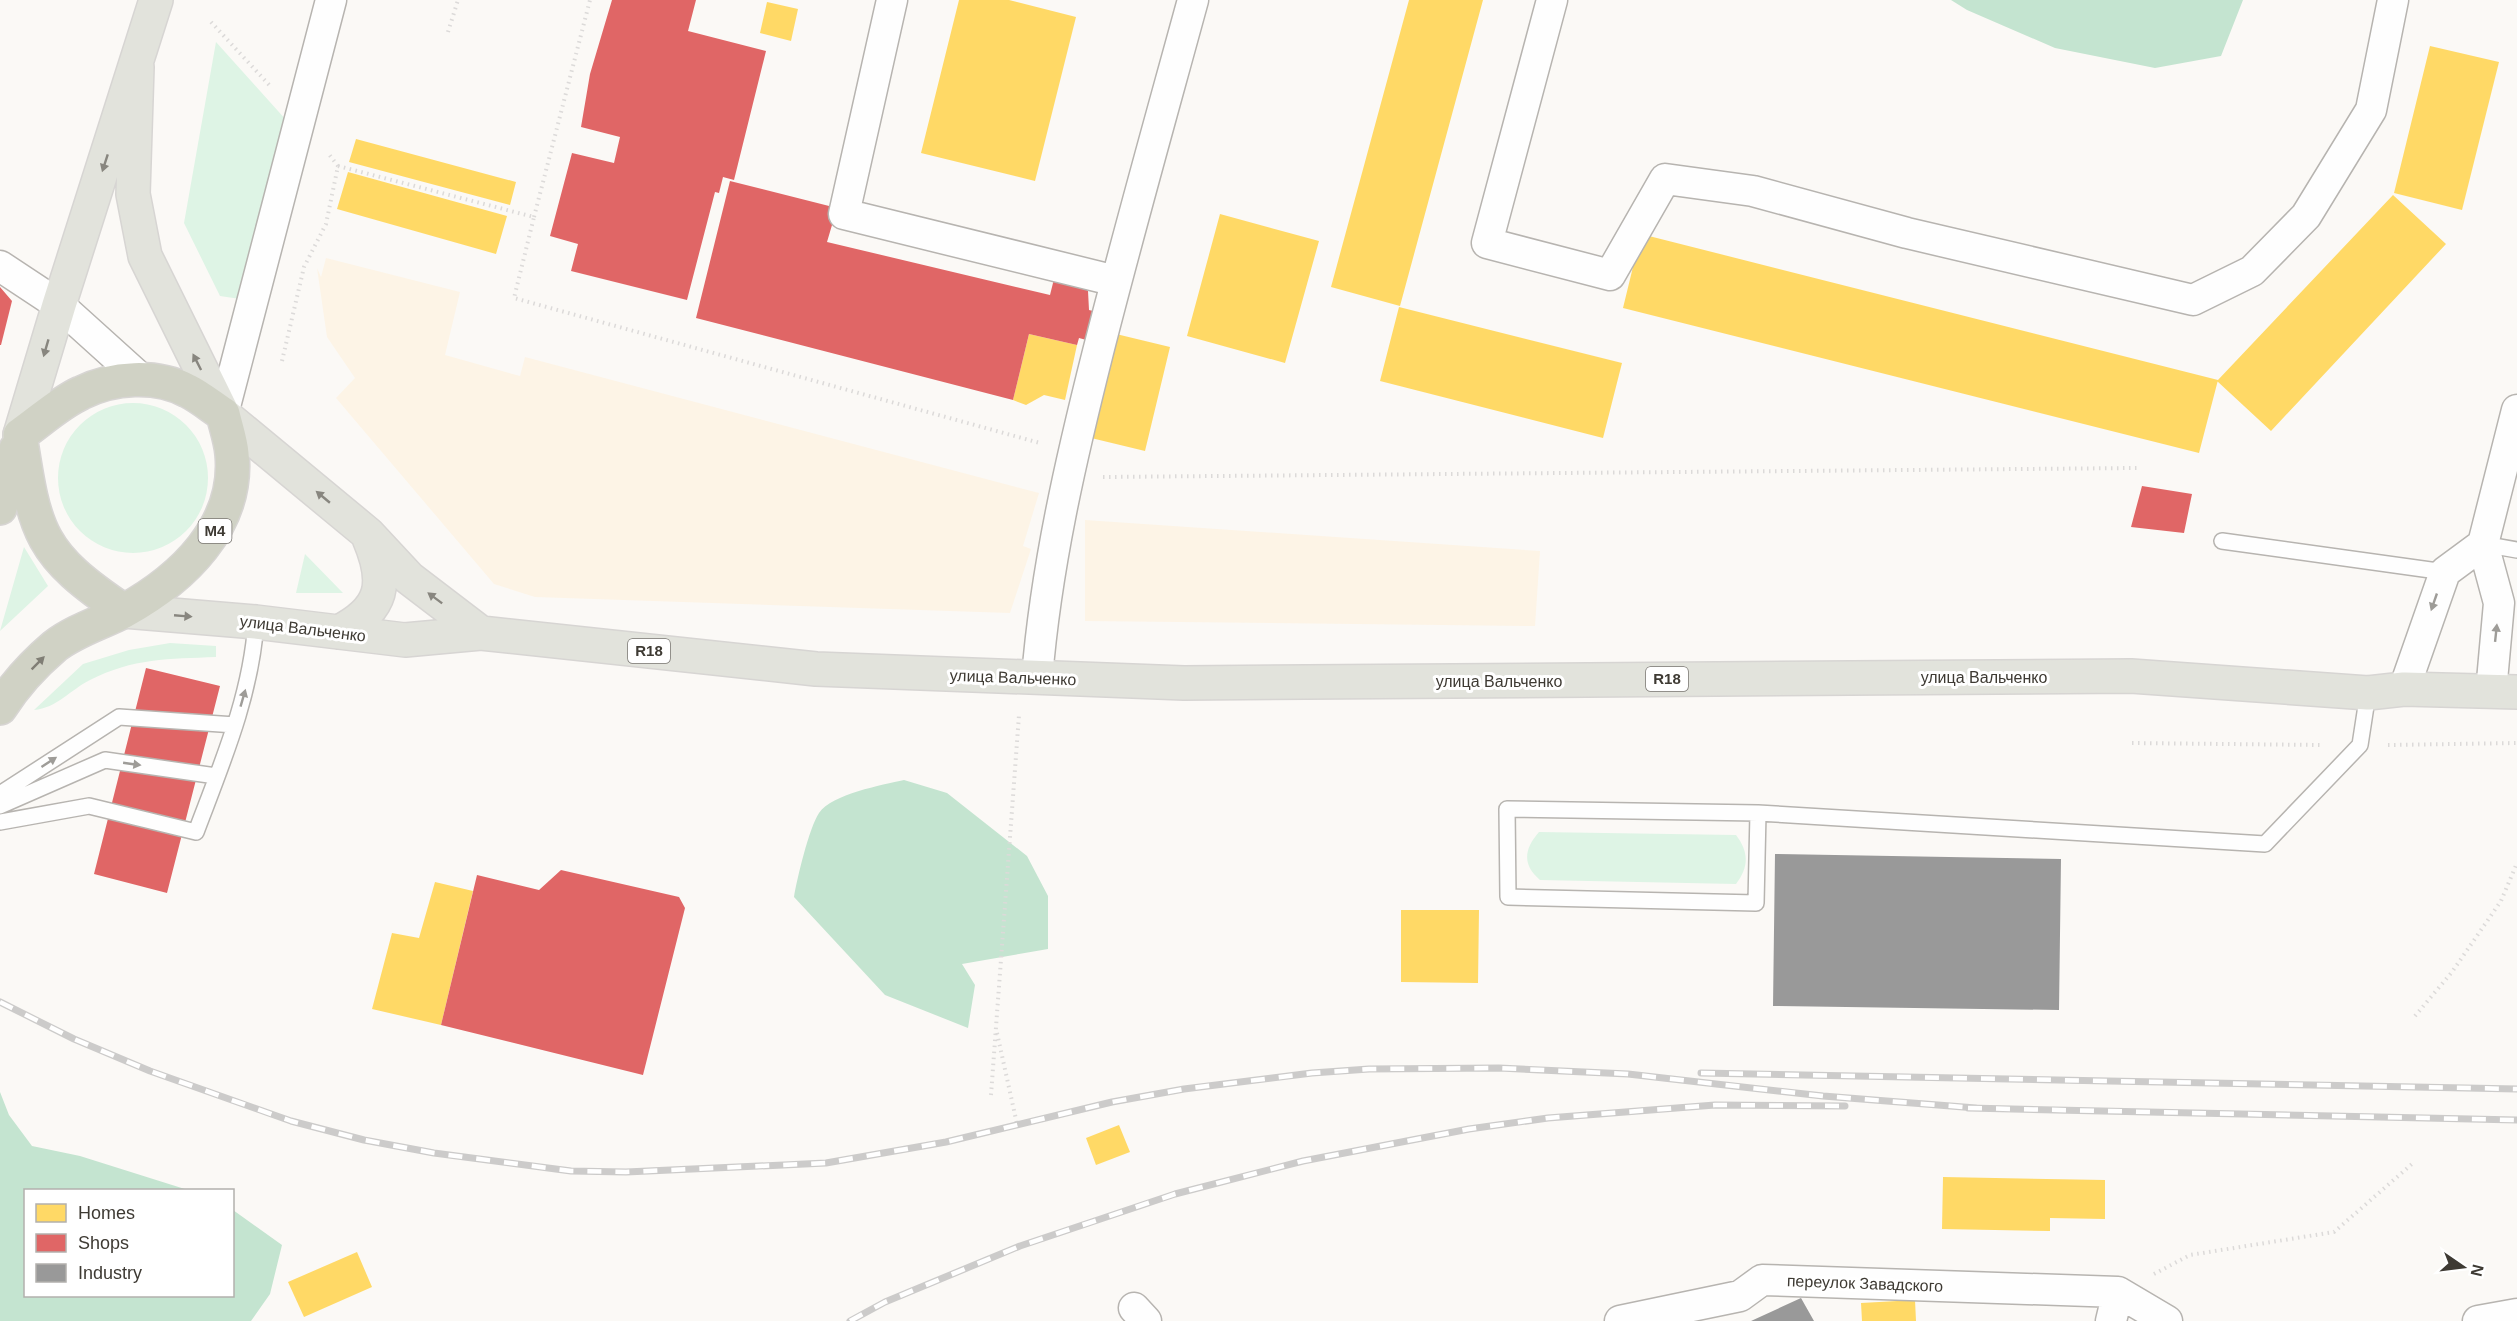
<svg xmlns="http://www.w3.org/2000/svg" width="2517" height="1321" font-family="Helvetica,sans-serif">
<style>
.built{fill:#fdf4e6}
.green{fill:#def4e5}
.forest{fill:#c4e4d0}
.homes{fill:#ffd966}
.shops{fill:#e06666}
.industry{fill:#999}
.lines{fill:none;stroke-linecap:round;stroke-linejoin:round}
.lane-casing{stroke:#b7b4b0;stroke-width:18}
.street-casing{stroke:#b7b4b0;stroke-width:33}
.primary-casing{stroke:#d7d5d3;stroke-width:36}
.highway-casing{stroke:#d7d5d3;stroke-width:36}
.path{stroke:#dcdad9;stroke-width:4;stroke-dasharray:1.5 4.5;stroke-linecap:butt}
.lane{stroke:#fefefe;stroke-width:15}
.street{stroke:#fefefe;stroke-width:30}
.primary{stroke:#e2e3dc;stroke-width:33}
.highway{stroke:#d0d2c5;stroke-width:33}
.rail-casing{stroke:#cccbca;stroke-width:7}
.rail{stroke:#fff;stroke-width:4.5;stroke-dasharray:14;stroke-linecap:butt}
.oneway{fill:#88867f}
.oneway2{fill:#9e9c98}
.oneway3{fill:#807e75}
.labels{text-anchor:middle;stroke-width:6;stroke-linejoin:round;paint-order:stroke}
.shield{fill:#fff;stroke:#787570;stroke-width:1.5}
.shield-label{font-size:15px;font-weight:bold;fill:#3e3a33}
.street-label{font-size:16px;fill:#3e3a33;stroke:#fff}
</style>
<rect width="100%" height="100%" fill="#fbf9f6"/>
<!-- built -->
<path class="built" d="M326,258l134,34 -15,63 75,21 5,-19 514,136 -16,53 8,3 -21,64 -475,-16 -41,-13 -158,-186 19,-20 -28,-41 -10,-69 4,9z
M1085,520l455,31 -5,75 -450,-5z"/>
<!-- green -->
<path class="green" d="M216,42l71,79 -47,178 -20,-3 -36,-73z
M58 478a75 75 0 1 1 150 0a75 75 0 1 1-150 0Z
M24,547l24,39 -48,45z
M305,554l38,39h-47z
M170,643l46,3v11c-47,2 -83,1 -126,23 -20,10 -33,28 -56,30l49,-46 46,-14z
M1539,832l197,3c13,17 13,32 0,49l-196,-4c-18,-15 -16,-31 -1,-48z"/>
<!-- forest -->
<path class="forest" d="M1951,0h292l-22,56 -66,12 -100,-20 -88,-38z
M904,780l43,13 80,63 21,40v53l-86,15 13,21 -7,43 -83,-33 -91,-98c3,-18 15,-69 25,-84 13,-19 63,-28 85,-33z
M0,1092l9,23 23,31 48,10 108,34h-162v106h206l1,-86 49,35 -12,49 -19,27h-251z"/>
<!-- homes -->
<path class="homes" d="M959,0h50l67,17 -41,164 -114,-28z
M1409,0h74l-83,306 -69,-19z
M767,2l31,7 -7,32 -31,-8z
M2430,46l69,16 -37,148 -68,-17z
M356,139l160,43 -6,23 -161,-43z
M348,172l159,44 -11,38 -159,-45z
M2393,195l53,49 -175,187 -54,-50z
M1220,214l99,27 -34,122 -98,-27z
M1641,234l577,146 -19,73 -576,-145z
M1399,307l223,56 -19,75 -223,-57z
M1112,333l58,14 -25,104 -58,-14z
M1029,334l48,11 -12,55 -21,-5 -18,10 -13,-5z
M435,882l38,9 -32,134 -69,-16 20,-76 27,5z
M1401,910h78l-1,73 -77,-1z
M1119,1125l11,27 -34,13 -10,-27z
M1943,1177l162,3v39l-55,-1v13l-108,-2z
M357,1252l15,35 -68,30 -16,-35z
M1915,1300l1,21h-54l-1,-18z"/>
<!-- shops -->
<path class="shops" d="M612,0h84l-8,31 78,20 -32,129 -11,-3 -4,16 -4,-1 -28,108 -116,-29 7,-27 -28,-8 22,-83 42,10 6,-26 -39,-10 9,-53z
M730,181l107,27 -10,34 223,53 5,-20 26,9 7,7 1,19 8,2 -7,29 -11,-3 -2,7 -48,-11 -16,66 -317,-82z
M0,287l12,14 -11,44h-1z
M2142,486l50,8 -8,39 -53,-6z
M146,668l74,18 -53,207 -73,-19z
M561,870l118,27 6,11 -42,167 -202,-50 36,-150 62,15z"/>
<!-- industry -->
<path class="industry" d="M1775,854l286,5 -2,151 -286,-4z
M1801,1298l13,23h-63z"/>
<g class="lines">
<defs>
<path id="lane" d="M2222,541l223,31
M2483,544l34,6
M0,794l119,-77 116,8
M0,806l105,-46 111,16
M1758,813l-2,90 -248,-6 -1,-88 251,4 507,31 95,-99 8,-52
M0,822l89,-16 107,26c26,-69 55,-136 60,-210"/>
<path id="street" d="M892,0l-48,214 272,67
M1552,0l-65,243 123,32 55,-96 88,12 154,42 286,67 59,-29 54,-55 65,-106 22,-110
M0,266l59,39 82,74
M223,414l108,-414
M1037,678c9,-111 34,-219 61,-326 30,-118 63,-235 95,-352
M2404,689l41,-117 38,-28
M2491,692l8,-89 -16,-59 34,-134
M1134,1308l12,13
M1620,1321l120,-25 22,-16 356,12 49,29
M2111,1321l7,-29
M2478,1321l39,-7"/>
<path id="primary" d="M137,67l-4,127 12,62 78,158 145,120 41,44 72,55
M20,435l39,-130 97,-305
M124,611l132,11 149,18 76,-7 335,36 368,14 947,-7 237,17 36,-4 113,3
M339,632c45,-23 49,-49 30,-94"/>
<path id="highway" d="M20,435c15,99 19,119 104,176
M0,508l16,-59
M0,708c14,-22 35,-45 55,-62 21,-16 46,-23 69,-35 58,-32 115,-85 108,-157 -1,-13 -6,-27 -9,-40 -11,-7 -23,-17 -35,-23 -32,-17 -75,-14 -107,2 -22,10 -42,29 -61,42"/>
</defs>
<!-- lane casing -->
<use href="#lane" class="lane-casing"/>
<!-- street casing -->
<use href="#street" class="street-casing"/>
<!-- primary casing -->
<use href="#primary" class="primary-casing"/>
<!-- highway casing -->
<use href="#highway" class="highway-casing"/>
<!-- path -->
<path class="path" d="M211,22l61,66
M448,32l10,-32
M338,166l196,51 -20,81 526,145
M534,217l56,-217
M282,361l22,-94 22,-43 12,-58 -10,-13
M1103,477l1034,-9
M2132,743l188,2
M2388,745l129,-2
M2415,1016l37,-44 49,-71 16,-38
M997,1033l20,91
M991,1095l28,-380
M2154,1274l36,-19 144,-23 78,-68"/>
<!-- lane -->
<use href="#lane" class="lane"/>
<!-- street -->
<use href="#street" class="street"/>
<!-- primary -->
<use href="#primary" class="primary"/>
<!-- highway -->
<use href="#highway" class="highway"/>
<defs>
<path id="rail" d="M0,1002l74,37 76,32 141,50 73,19 70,13 137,18 55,1 200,-9 120,-21 166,-40 72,-13 128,-16 57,-4 130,-1 129,6 195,22 153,12
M1701,1073l816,16
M1968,1108l549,12
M850,1321l35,-19 135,-56 155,-52 128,-33 166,-32 79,-11 167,-13 130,1"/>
</defs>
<!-- rail casing -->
<use href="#rail" class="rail-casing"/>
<!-- rail -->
<use href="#rail" class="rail"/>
</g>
<!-- one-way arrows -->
<defs><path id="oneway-solid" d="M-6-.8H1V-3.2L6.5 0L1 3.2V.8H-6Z" transform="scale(1.5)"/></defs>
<g class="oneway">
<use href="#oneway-solid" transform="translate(105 163) rotate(108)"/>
<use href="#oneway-solid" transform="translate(46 348) rotate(106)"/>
<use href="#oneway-solid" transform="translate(197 362) rotate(-117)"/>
<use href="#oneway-solid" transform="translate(323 497) rotate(-140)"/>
<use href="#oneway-solid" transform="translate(435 598) rotate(-143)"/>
<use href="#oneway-solid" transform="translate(183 616) rotate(5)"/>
</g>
<g class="oneway2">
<use href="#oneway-solid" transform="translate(2434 602) rotate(109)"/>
<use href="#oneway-solid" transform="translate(2496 633) rotate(-84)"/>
<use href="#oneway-solid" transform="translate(243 698) rotate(-74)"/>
<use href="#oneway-solid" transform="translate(49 762) rotate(-33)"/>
<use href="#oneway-solid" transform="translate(132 764) rotate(8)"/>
</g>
<use class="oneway3" href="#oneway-solid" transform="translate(38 663) rotate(-45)"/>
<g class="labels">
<!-- shield labels -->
<g class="shield">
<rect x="198.5" y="519" width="33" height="24" rx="4.5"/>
<rect x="628" y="639" width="42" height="24" rx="4.5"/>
<rect x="1646" y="667" width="42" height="24" rx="4.5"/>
</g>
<g class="shield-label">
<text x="215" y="536">M4</text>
<text x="649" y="656">R18</text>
<text x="1667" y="684">R18</text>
</g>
<!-- street labels -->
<g class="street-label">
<text transform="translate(303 628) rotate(7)" y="6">улица Вальченко</text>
<text transform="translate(1013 677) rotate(2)" y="6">улица Вальченко</text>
<text x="1984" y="683">улица Вальченко</text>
<text x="1499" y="687">улица Вальченко</text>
<text transform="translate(1865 1283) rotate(2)" y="6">переулок Завадского</text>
</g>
</g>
<!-- legend -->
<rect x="24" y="1189" width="210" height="108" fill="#ffffff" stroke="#b2b0ad" stroke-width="1.5"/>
<rect x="36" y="1204" width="30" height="18" fill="#ffd966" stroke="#b2b0ad" stroke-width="1.5"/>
<text x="78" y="1219" font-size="18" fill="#3e3a33">Homes</text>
<rect x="36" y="1234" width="30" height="18" fill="#e06666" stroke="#b2b0ad" stroke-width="1.5"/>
<text x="78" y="1249" font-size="18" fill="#3e3a33">Shops</text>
<rect x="36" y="1264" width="30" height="18" fill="#999999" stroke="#b2b0ad" stroke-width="1.5"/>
<text x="78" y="1279" font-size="18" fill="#3e3a33">Industry</text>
<!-- north arrow -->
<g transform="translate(2463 1267) rotate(104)" stroke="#ffffff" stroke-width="4.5" paint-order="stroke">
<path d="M0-4.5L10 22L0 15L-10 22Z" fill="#3e3a33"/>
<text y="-9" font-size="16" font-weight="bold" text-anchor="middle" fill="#3e3a33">N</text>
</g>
</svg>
